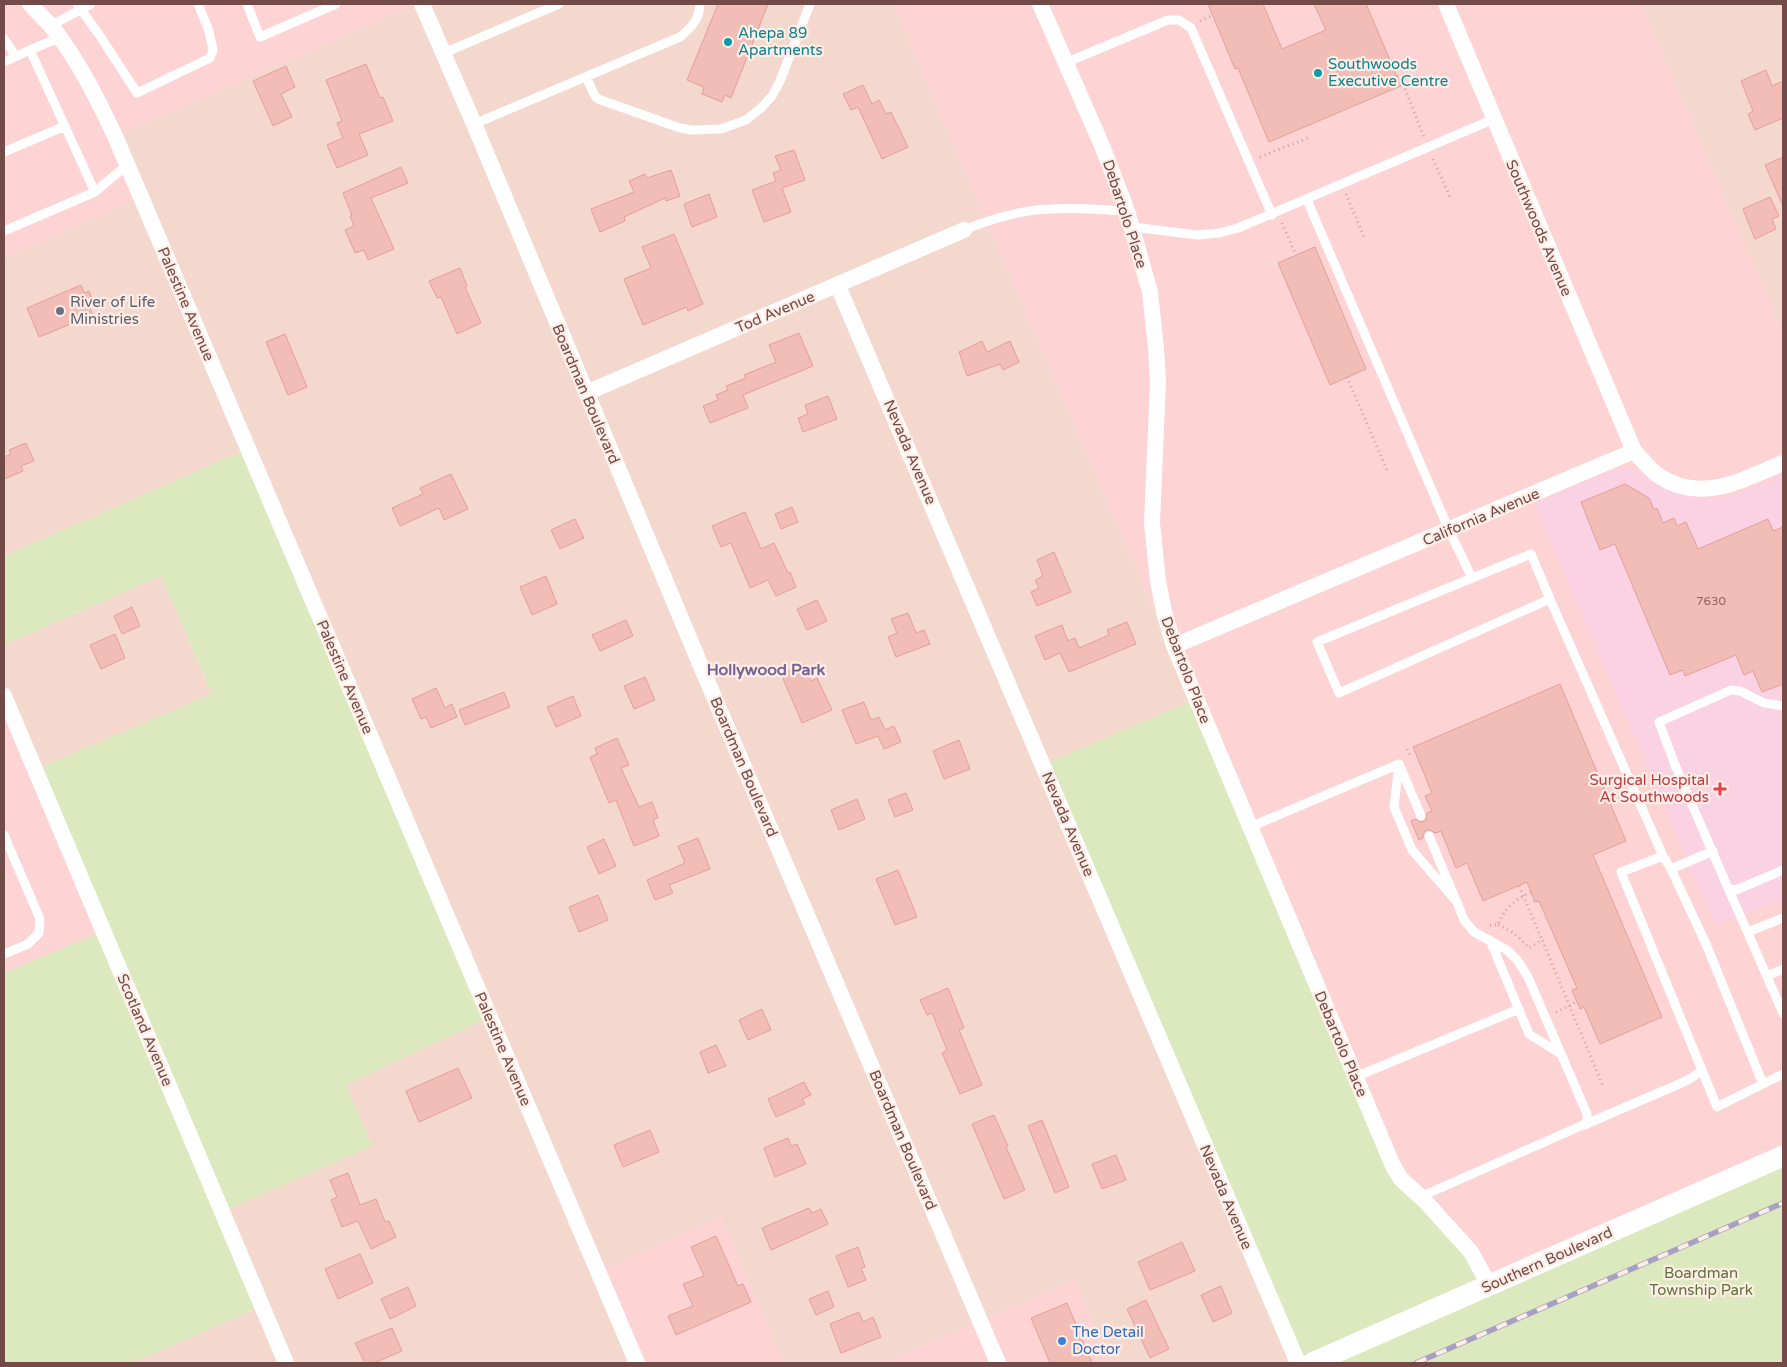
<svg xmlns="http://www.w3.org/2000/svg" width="1787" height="1367" font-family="'Varela Round',sans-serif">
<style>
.residential{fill:#f4d8ce}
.commercial{fill:#fdd3d3}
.medical{fill:#fad2e3}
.green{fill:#dce9be}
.building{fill:#f2bdb7;stroke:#e49e97}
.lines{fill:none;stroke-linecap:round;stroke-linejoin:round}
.path{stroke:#d6a09b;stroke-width:3;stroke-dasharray:1 4;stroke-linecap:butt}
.service{stroke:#fff;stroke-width:9}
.minor{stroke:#fff;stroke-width:16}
.tertiary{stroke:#fff;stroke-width:21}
.rail-casing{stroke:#a89fc4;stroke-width:5.5}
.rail{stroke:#ffede6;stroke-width:4;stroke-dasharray:11;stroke-linecap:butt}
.culture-dot{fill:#0f9aa8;stroke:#ffede6;stroke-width:2}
.worship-dot{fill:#6b7280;stroke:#ffede6;stroke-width:2}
.health-dot{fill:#e0444e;stroke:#ffede6;stroke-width:2}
.shop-dot{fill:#3f7fe0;stroke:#ffede6;stroke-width:2}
.labels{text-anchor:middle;stroke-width:4.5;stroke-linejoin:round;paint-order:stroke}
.number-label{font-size:12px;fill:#926763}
.culture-label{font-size:15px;fill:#0d838f;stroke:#ffede6;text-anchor:start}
.street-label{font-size:15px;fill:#724a47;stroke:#ffede6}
.worship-label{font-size:15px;fill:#5b616d;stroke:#ffede6;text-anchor:start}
.health-label{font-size:15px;fill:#be3a42;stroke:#ffede6;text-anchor:end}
.park-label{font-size:15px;fill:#5d733c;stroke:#ffede6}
.shop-label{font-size:15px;fill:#366cbe;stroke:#ffede6;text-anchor:start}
.neighbourhood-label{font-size:16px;font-weight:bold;fill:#756296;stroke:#ffede6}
</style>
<rect width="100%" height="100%" fill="#fce8df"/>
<!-- residential -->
<path class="residential" d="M417,4h476l300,697 -150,64 255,598h-188l-35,-83 -191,83h-101l-62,-145 -84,145h-505l130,-57 -40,-94 124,-127 143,-68 -241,-568 -244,107v-298l137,-61 -26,-61z
M1641,4h142v329z
M161,576l51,119 -177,75 -31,-74v-51z"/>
<!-- commercial -->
<path class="commercial" d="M4,4h413l-301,132 25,61 -137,61z
M893,4h748l142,329v823l-294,129 -88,-106 -46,-102z
M4,696l99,235 -99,42z
M721,1217l62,146h-146l-39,-91z
M1075,1280l35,83h-226z"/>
<!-- medical -->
<path class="medical" d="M1626,467l18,8 34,20 29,3 21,-1 55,-22v423l-67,28 -182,-422 74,-32z"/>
<!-- green -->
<path class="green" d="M248,449l242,568 -144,68 26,61 -150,66 40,94 -130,57h-128v-390l99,-42 -68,-161 177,-76 -51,-118 -157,69v-89z
M1196,699l197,467 96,119 294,-129v207h-485l-255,-598z"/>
<!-- building -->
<path class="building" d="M718,4h50l-37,94 -6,-3 -3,7 -20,-8 2,-7 -17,-7z
M1208,4h55l19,45 44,-19 -12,-26h52l35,82 -132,56 -31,-74 -3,1z
M366,64l14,34 3,-1 10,24 -34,13 9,21 -31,13 -10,-23 16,-7 -6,-15 5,-2 -16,-41z
M286,66l9,21 -14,7 11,23 -19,9 -20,-45z
M1766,70l6,16 11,-5v37l-28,12 -7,-16 5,-3 -12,-30z
M863,85l9,19 7,-4 7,14 5,-2 17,35 -26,12 -24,-52 -7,3 -8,-16z
M794,150l11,30 -23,8 9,24 -27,10 -12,-32 24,-9 -3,-8 8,-3 -6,-14z
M1783,157v49l-18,-41z
M401,167l7,16 -37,15 23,51 -26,11 -4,-10 -9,3 -10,-23 9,-4 -4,-10 2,-1 -9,-22z
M671,170l9,26 -14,5 -1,-3 -41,19 1,4 -25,11 -9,-23 43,-17 -5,-11 16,-7 2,4z
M709,194l8,23 -25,10 -8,-23z
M1770,197l9,19 -7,3 4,10 -21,10 -12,-30z
M674,234l29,70 -15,7 -1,-4 -44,18 -19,-46 27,-11 -9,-21z
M1315,247l51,122 -36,16 -52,-122z
M460,268l7,18 -2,1 16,36 -24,11 -16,-37 -4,1 -8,-17z
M81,285l3,8 5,-2 5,12 -5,3 4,9 -54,22 -12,-29z
M799,333l14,33 -70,29 5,13 -38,15 -7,-17 15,-6 -2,-5 12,-5 -2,-4 20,-8 -2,-3 32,-13 -7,-17z
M285,334l22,53 -19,8 -22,-53z
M982,341l5,11 23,-11 9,21 -16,8 -3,-6 -33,12 -8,-24z
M828,396l9,23 -34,13 -5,-14 10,-4 -3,-9z
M26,443l8,18 -13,5 2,5 -19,8v-22l7,-3 -2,-4z
M451,474l17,35 -24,11 -5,-12 -39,18 -8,-18 31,-14 -3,-6z
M1625,484l24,14 5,12 3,-2 6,15 11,-5 3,8 9,-4 12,27 70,-30 5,12 10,-4v157l-21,8 -9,-21 -9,4 -8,-20 -51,21 -2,-6 -13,5 -55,-131 -15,6 -19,-48z
M792,507l6,15 -17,7 -6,-15z
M745,512l16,37 13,-6 14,30 2,-1 6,15 -20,9 -8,-16 -18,8 -19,-45 -10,4 -9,-21z
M575,519l9,19 -24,11 -9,-19z
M1054,552l17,40 -34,14 -6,-14 8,-4 -4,-8 8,-4 -6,-16z
M546,576l11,28 -25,11 -12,-28z
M817,600l10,21 -20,9 -10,-21z
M132,607l8,19 -18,8 -8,-18z
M908,613l8,20 8,-3 6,14 -34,13 -8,-20 9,-4 -6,-14z
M626,620l7,16 -33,15 -8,-16z
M1127,622l9,22 -67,28 -9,-19 -15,7 -10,-24 27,-11 6,16 7,-3 4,10 30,-13 -2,-5z
M115,634l10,24 -24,11 -11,-24z
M803,664l8,17 6,-3 15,32 -30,13 -21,-49z
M645,677l10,23 -21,9 -10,-23z
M1560,684l66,157 -33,14 69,162 -62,27 -16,-37 -4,2 -8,-19 5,-2 -38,-87 -4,1 -8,-20 -44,19 -16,-38 -11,5 -15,-37 -6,2 -5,-3h-4l-3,5v3l-4,2 -8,-19 4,-2 6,3 5,-2 1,-7 5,-2 -7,-15 7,-3 -19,-46z
M436,688l9,20 7,-4 5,13 -26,11 -5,-11 -5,2 -9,-20z
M504,692l6,15 -45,18 -6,-15z
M573,696l8,20 -25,11 -9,-20z
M864,702l7,18 8,-3 6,13 9,-4 7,16 -17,7 -6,-13 -22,8 -14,-34z
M617,738l12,27 -8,3 18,39 13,-5 6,16 -5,2 6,16 -25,10 -18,-46 -7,3 -19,-46 7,-3 -2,-6z
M959,740l11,29 -26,10 -11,-28z
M906,793l7,17 -18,7 -7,-17z
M857,799l8,20 -26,11 -8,-20z
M698,838l12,31 -41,16 4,8 -18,7 -8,-20 38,-17 -7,-17z
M604,839l12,27 -17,8 -12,-27z
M898,870l19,47 -22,8 -19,-46z
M598,895l10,25 -29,12 -10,-25z
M948,988l16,40 -5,2 23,55 -22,9 -18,-41 5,-3 -15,-37 -5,2 -7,-15z
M762,1009l9,21 -23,10 -9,-20z
M716,1045l10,21 -18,7 -8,-21z
M458,1068l14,30 -53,24 -13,-31z
M804,1082l7,13 -9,4 3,5 -29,13 -8,-18z
M994,1115l14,31 -2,1 19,43 -21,9 -32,-75z
M1042,1120l27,67 -14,6 -27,-67z
M650,1130l9,22 -36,15 -9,-22z
M788,1138l3,8 6,-2 9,20 -31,13 -11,-29z
M1116,1155l10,25 -24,9 -10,-25z
M348,1173l12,32 16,-6 9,23 4,-1 7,16 -25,12 -13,-28 -16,6 -11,-27 6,-3 -7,-17z
M809,1208l3,5 9,-4 7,15 -57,26 -9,-22z
M716,1236l22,50 5,-2 8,18 -75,33 -8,-19 25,-10 -10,-22 21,-8 -13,-29z
M1182,1242l13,29 -45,19 -12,-28z
M858,1247l7,20 -4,1 5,12 -18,7 -12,-31z
M360,1254l13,29 -35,16 -13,-30z
M1221,1286l11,27 -19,9 -12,-27z
M408,1287l8,19 -26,13 -9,-20z
M828,1291l6,16 -18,8 -7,-16z
M1146,1300l23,49 -19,9 -23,-49z
M1067,1303l25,60h-42l-19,-45z
M859,1312l4,10 10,-5 8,20 -40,16 -11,-29z
M392,1328l10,23 -28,12h-9l-10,-20z"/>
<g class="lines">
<!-- path -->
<path class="path" d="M1200,21l13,-6
M1397,76l8,13 19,48
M1260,157l50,-20
M1433,159l18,40
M1346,194l18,43
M1282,223l14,32
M1347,377l40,93
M1407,749l4,9
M1519,886l23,54
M1490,925h8c7,-17 16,-25 33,-33
M1498,925l16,8 15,15 13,-8 61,146
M1556,1012l16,-7 4,-4"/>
<!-- service -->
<path class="service" d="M77,4l21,29 39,60 73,-35 3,-8 -4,-19 -11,-27
M247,4l13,33 76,-33
M50,26l41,-22
M4,39l12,17
M30,50l29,-12
M444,53l115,-49
M4,62l26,-12 65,142 -91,39
M1065,63l103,-43h11l12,8 81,187
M586,77l9,19 3,3 82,29 12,2 29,-1 25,-9 15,-12 11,-12 8,-15 30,-77
M474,124l206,-87c12,-10 19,-17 20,-33
M4,152l61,-26
M95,192l32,-27
M1307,200l142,330 23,48 -155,64 22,51 211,-94 -19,-45 -59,24
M1133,227l64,8 23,-2 18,-5 256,-109
M964,230c27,-11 56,-20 86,-21 25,-2 52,1 77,2
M1550,599l113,257 8,13 35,75 57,140 -46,23 -96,-235 42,-16
M1783,706l-19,-3 -24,-12 -9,-1 -72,32 16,43 53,123 8,2 47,-20
M1400,766l21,50
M1250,827l149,-63 -5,43 18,43 45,52 7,18 10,12 33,18 11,11 10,16 59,137v7l-4,4 -163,72
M4,835l36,84 -1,14 -11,11 -24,10
M1429,836l26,62
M1671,869l42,-18
M1728,888l55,125
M1748,932l35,-14
M1490,940l39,94 32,20
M1767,976l16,-7
M1355,1077l164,-68
M1763,1084l20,-10
M1584,1125l102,-44 16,-10"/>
<!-- minor -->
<path class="minor" d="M30,4c8,9 18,18 26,28 24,32 42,68 59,104l522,1227
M422,4l52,120 229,547 295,692
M1040,4l63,144 24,63 23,81 6,56 2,34 -6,141 6,58 6,31 10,34 219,520 8,13 24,22 46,51 18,33
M1446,4l188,447c8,8 15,18 25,25 43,28 82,4 124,-13
M838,286l460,1077
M586,393l378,-163
M1174,646l460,-195
M4,696l282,667"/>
<!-- tertiary -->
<path class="tertiary" d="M1312,1363l471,-207"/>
<defs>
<path id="rail" d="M1416,1363l367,-160"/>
</defs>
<!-- rail casing -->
<use href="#rail" class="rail-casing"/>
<!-- rail -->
<use href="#rail" class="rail"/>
</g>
<!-- markers -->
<g class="culture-dot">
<circle cx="728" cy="42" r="5"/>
<circle cx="1318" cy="73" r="5"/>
</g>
<circle class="worship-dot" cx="60" cy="311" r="5"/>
<path class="health-dot" d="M1717.5 781.5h5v5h5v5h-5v5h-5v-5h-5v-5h5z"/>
<circle class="shop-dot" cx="1062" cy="1341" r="5"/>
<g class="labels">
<!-- number labels -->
<g class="number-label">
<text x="1711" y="605">7630</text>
</g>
<!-- culture labels -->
<g class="culture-label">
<text x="738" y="38">Ahepa 89<tspan x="738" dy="17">Apartments</tspan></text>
<text x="1328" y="69">Southwoods<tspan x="1328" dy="17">Executive Centre</tspan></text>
</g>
<!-- street labels -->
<g class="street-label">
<text transform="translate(1125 214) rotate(72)" y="5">Debartolo Place</text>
<text transform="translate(1539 228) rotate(67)" y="5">Southwoods Avenue</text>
<text transform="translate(186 304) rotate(67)" y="5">Palestine Avenue</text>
<text transform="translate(775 312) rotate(-23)" y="5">Tod Avenue</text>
<text transform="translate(586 394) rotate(67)" y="5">Boardman Boulevard</text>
<text transform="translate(910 452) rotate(67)" y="5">Nevada Avenue</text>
<text transform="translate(1481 517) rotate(-23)" y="5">California Avenue</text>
<text transform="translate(1186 670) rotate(69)" y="5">Debartolo Place</text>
<text transform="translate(345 677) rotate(67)" y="5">Palestine Avenue</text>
<text transform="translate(744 767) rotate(67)" y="5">Boardman Boulevard</text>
<text transform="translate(1068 824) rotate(67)" y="5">Nevada Avenue</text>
<text transform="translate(145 1030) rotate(67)" y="5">Scotland Avenue</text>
<text transform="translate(1341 1044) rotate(67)" y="5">Debartolo Place</text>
<text transform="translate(503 1049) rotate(67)" y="5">Palestine Avenue</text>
<text transform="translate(903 1140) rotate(67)" y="5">Boardman Boulevard</text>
<text transform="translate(1226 1197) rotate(67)" y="5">Nevada Avenue</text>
<text transform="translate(1547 1260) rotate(-24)" y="5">Southern Boulevard</text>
</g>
<!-- worship labels -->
<g class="worship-label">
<text x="70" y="307">River of Life<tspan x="70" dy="17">Ministries</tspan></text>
</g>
<!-- health labels -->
<g class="health-label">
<text x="1709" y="785">Surgical Hospital<tspan x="1709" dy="17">At Southwoods</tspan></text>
</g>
<!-- park labels -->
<g class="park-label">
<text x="1701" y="1278">Boardman<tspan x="1701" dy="17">Township Park</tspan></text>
</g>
<!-- shop labels -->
<g class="shop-label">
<text x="1072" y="1337">The Detail<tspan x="1072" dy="17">Doctor</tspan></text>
</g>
<!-- neighbourhood labels -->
<g class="neighbourhood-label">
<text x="766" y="675">Hollywood Park</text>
</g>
</g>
<!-- border -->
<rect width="1787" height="1367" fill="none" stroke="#724a47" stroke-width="10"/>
</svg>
